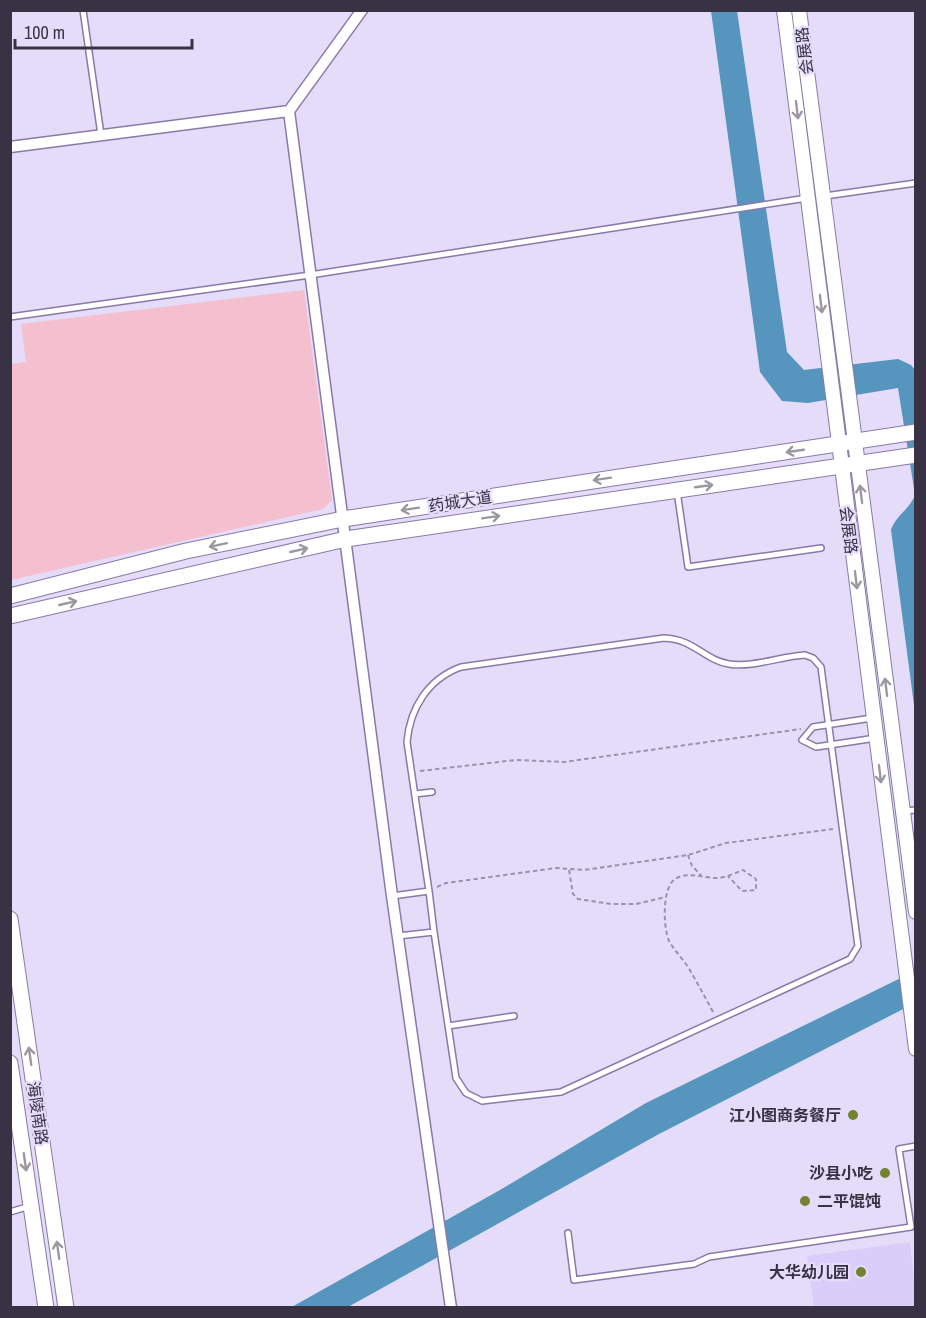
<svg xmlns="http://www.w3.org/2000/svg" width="926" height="1318" font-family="'Archivo Narrow','Noto Sans SC',sans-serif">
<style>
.built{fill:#dacdfa}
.green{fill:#f4bfcf}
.water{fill:#5595be}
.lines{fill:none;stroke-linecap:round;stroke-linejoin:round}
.service-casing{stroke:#887aa7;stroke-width:8}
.minor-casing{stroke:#887aa7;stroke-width:13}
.tertiary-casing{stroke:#887aa7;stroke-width:16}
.secondary-casing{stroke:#887aa7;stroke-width:17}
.path{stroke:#9a93ab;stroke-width:2;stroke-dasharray:4.5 3;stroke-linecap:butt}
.service{stroke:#fff;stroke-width:5}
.minor{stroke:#fff;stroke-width:10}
.tertiary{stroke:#fff;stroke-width:14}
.secondary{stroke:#fff;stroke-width:15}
.oneway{stroke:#9c98a2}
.poi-dot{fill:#738230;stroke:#e4dcf9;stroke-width:2}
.labels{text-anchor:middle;stroke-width:4.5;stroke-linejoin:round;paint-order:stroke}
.street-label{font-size:16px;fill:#383245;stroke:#e4dcf9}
.poi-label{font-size:16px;font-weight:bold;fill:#383245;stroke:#e4dcf9;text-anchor:end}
</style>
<rect width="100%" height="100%" fill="#e4dcf9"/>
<!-- built -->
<path class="built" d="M910,1242l5,46v19h-101l-7,-51z"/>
<!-- green -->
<path class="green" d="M304,290l28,210 -9,9 -312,71 -1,-216 16,-2 -5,-38z"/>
<!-- water -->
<path class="water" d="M711,11h26l50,341 17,18 94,-11 13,6 4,5v343l-24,-183c5,-15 19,-21 24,-35l-17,-107 -90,15 -26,-2 -22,-29z
M915,971v32l-256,131 -311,173 -58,1 210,-118 146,-87z"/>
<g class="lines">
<defs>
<path id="service" d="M83,10l18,125
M825,196l91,-13
M10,317l300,-42 497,-77
M677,491l11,76 133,-19
M872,718l-59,9 -11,13 14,7 60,-9
M415,794l17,-2
M904,811l12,-1
M429,891l-22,-149c3,-34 21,-63 54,-75l203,-29c30,1 40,22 65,26 23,4 53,-8 76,-9l8,3 8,9 37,279 -8,13 -289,133 -79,9 -16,-8 -10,-15 -22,-146
M392,896l37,-5 5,41 -36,4
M448,1026l66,-10
M10,1212l20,-6
M568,1233l6,47 120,-16 15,-7 202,-30 -12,-78 17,-3"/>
<path id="minor" d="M289,111l73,-101
M10,147l279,-36 103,785 59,412"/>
<path id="tertiary" d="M784,10l132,1039
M799,10l117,902"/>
<path id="secondary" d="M10,596l176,-45 157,-32 573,-87
M10,616l336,-77 570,-84
M10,919l56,389
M10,1063l36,245"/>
</defs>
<!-- service casing -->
<use href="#service" class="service-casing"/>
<!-- minor casing -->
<use href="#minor" class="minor-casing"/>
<!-- tertiary casing -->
<use href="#tertiary" class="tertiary-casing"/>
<!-- secondary casing -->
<use href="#secondary" class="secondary-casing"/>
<!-- path -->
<path class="path" d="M420,771l96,-11 48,2 237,-33
M688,855l4,11 9,9
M569,870l4,24 5,5 33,5h25l30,-7
M437,887l9,-4 110,-15 28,2 104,-15 38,-12 107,-14
M713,1012c-8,-15 -16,-30 -25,-45 -6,-9 -14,-17 -19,-26 -6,-14 -7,-53 6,-62 13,-8 28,-1 41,-1 10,0 19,-5 27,-8l13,9v11l-14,1 -14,-15"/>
<!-- service -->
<use href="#service" class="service"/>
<!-- minor -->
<use href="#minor" class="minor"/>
<!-- tertiary -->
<use href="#tertiary" class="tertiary"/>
<!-- secondary -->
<use href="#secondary" class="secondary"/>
</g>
<!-- one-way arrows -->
<defs><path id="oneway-shaft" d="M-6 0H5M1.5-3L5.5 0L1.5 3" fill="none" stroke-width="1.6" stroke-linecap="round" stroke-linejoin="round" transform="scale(1.5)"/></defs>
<g class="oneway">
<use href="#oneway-shaft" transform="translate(797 110) rotate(83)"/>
<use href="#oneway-shaft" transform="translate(821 304) rotate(83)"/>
<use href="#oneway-shaft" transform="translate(795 451) rotate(172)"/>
<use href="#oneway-shaft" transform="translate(602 479) rotate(171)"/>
<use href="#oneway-shaft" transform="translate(704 486) rotate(-8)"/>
<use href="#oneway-shaft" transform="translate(861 494) rotate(-97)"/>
<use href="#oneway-shaft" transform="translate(410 509) rotate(171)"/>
<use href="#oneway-shaft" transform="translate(491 517) rotate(-9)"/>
<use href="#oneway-shaft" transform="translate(218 545) rotate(168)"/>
<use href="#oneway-shaft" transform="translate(299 550) rotate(-13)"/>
<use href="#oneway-shaft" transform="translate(856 580) rotate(83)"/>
<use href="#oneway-shaft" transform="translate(68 603) rotate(-13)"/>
<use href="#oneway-shaft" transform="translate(886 687) rotate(-97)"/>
<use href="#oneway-shaft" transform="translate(880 774) rotate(83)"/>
<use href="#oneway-shaft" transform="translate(30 1056) rotate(-98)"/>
<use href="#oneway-shaft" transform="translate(25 1162) rotate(82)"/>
<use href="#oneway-shaft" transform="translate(58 1250) rotate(-98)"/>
</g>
<!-- markers -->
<g class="poi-dot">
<circle cx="853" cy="1115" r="6"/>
<circle cx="885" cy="1173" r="6"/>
<circle cx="805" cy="1201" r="6"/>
<circle cx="861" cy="1272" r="6"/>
</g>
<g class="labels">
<!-- street labels -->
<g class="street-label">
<text transform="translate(804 51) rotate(-97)" y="6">会展路</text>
<text transform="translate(460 501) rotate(-9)" y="6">药城大道</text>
<text transform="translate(849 530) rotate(83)" y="6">会展路</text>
<text transform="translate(38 1113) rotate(82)" y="6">海陵南路</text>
</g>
<!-- poi labels -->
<g class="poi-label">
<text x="841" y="1121">江小图商务餐厅</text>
<text x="873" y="1179">沙县小吃</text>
<text x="817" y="1207" text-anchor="start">二平馄饨</text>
<text x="849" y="1278">大华幼儿园</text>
</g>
</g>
<!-- border -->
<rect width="926" height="1318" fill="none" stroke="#383245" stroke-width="24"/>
<!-- scale -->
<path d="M15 39v9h177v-9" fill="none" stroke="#383245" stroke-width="3"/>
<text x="24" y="39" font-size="18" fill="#383245" stroke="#e4dcf9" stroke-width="4.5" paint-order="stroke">100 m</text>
</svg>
